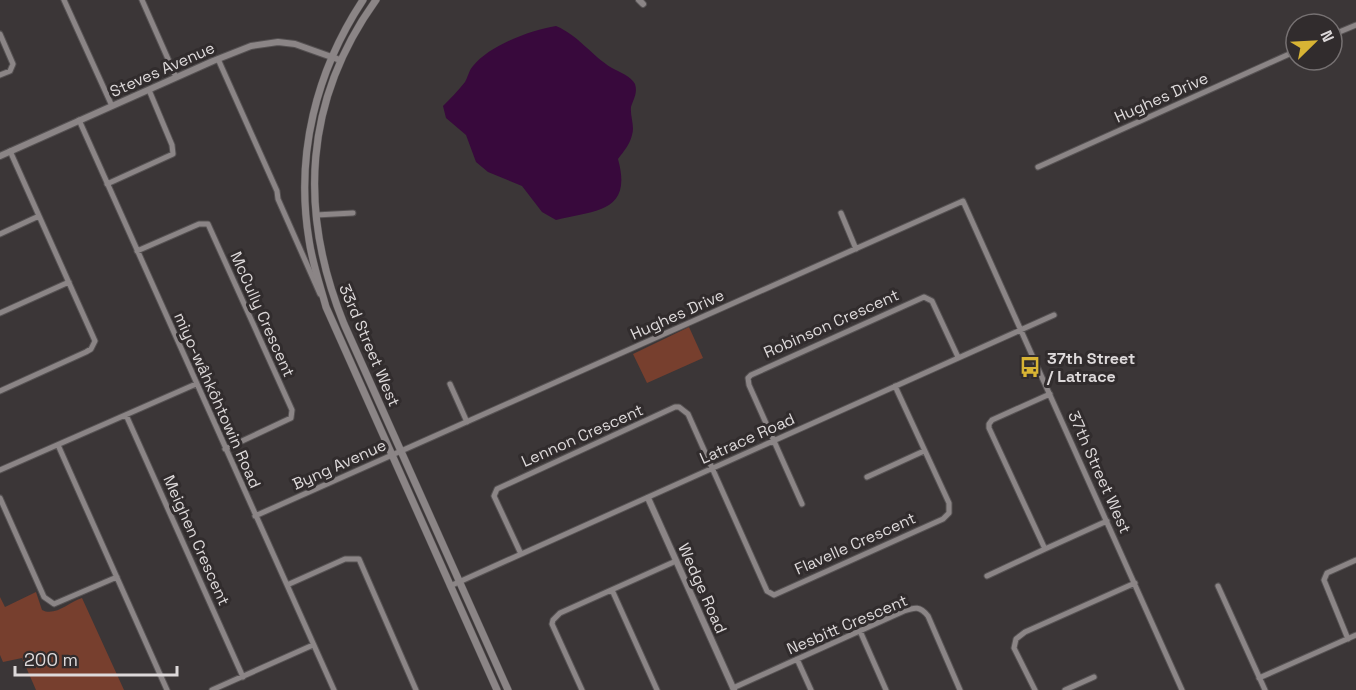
<svg xmlns="http://www.w3.org/2000/svg" width="1356" height="690" font-family="'Space Grotesk',sans-serif">
<style>
.green{fill:#773f2e}
.water{fill:#38093c}
.lines{fill:none;stroke-linecap:round;stroke-linejoin:round}
.minor-casing{stroke:#565253;stroke-width:7}
.tertiary-casing{stroke:#565253;stroke-width:8}
.secondary-casing{stroke:#565253;stroke-width:8}
.minor{stroke:#8b8586;stroke-width:5}
.tertiary{stroke:#8b8586;stroke-width:6}
.secondary{stroke:#8b8586;stroke-width:7}
.labels{text-anchor:middle;stroke-width:6;stroke-linejoin:round;paint-order:stroke}
.street-label{font-size:16px;fill:#ddd9da;stroke:#312c2d}
.poi-label{font-size:16px;font-weight:bold;fill:#ddd9da;stroke:#312c2d;text-anchor:start}
</style>
<rect width="100%" height="100%" fill="#3b3637"/>
<!-- green -->
<path class="green" d="M689,327l14,31 -56,25 -14,-29z
M36,592l6,18c13,7 27,-8 40,-12l42,92h-88l-14,-32 -19,4 -3,-7v-58l5,10z"/>
<!-- water -->
<path class="water" d="M556,26c22,9 36,30 56,42 7,4 19,8 23,16 3,9 -2,16 -4,23 -1,10 4,19 1,28 -2,9 -8,16 -14,24 15,54 -23,51 -62,61l-14,-8 -20,-26 -34,-14 -12,-10 -10,-27 -20,-17 -3,-12c7,-7 15,-15 22,-24 3,-5 4,-12 8,-16 17,-21 58,-36 83,-40z"/>
<g class="lines">
<defs>
<path id="minor" d="M64,0l48,106
M142,0l34,77
M0,34l13,30 -3,7 -10,4
M1332,35l24,-10
M218,59l59,132 1,8 42,95
M79,120l255,570
M1038,167l258,-116
M107,184l66,-30 -1,-9 -23,-55
M841,213l15,36
M316,215l37,-2
M0,234l39,-18
M137,251l62,-27h9l84,186 -1,8 -66,31
M0,313l69,-31
M450,384l17,38
M0,391l86,-39 5,-3 4,-8 -85,-190
M1050,394l-58,26 -3,4v4l56,121 62,-28
M126,415l117,262
M58,445l109,245
M0,470l196,-86
M867,477l57,-26
M0,498l44,99 10,7 63,-27
M802,504l-53,-119 -1,-7 3,-3 173,-78 8,4 26,56
M255,516l708,-315 219,489
M521,554l-27,-58 3,-7 178,-82h4l9,7 79,177 7,4 169,-76 6,-6v-10l-54,-117
M987,576l58,-27
M287,585l58,-26h14l57,131
M450,586l604,-271
M1218,586l47,104
M612,590l45,100
M860,631l26,59
M1348,639l-24,-59 3,-7 29,-13
M797,659l14,31
M1259,678l97,-43
M733,688l171,-77c11,-4 16,-5 24,5l32,74
M212,690l101,-45
M582,690l-30,-66 1,-4 7,-7 116,-52
M1035,690l-21,-42 2,-9 9,-7 110,-49
M1065,690l29,-13"/>
<path id="tertiary" d="M639,0l4,4
M0,156l213,-95 38,-15 27,-4 17,2 45,16
M648,498l86,192"/>
<path id="secondary" d="M363,0c-47,71 -68,155 -54,240 3,22 11,45 17,67l171,383
M376,0c-72,100 -78,211 -32,324l164,366"/>
</defs>
<!-- minor casing -->
<use href="#minor" class="minor-casing"/>
<!-- tertiary casing -->
<use href="#tertiary" class="tertiary-casing"/>
<!-- secondary casing -->
<use href="#secondary" class="secondary-casing"/>
<!-- minor -->
<use href="#minor" class="minor"/>
<!-- tertiary -->
<use href="#tertiary" class="tertiary"/>
<!-- secondary -->
<use href="#secondary" class="secondary"/>
</g>
<!-- icons -->
<defs>
<symbol id="bus-bare" viewBox="-9 -9 18 18"><path d="M-5-6H5V4H4V6H2V4H-2V6H-4V4H-5ZM-3.5-4V0h7V-4ZM-3.5 1.2v1.5H-2V1.2ZM2 1.2v1.5H3.5V1.2Z" fill="#d8b434" stroke="#312c2d" stroke-width="2.5" paint-order="stroke"/></symbol>
</defs>
<g fill-rule="evenodd">
<use href="#bus-bare" x="1015" y="352" width="30" height="30"/>
</g>
<g class="labels">
<!-- street labels -->
<g class="street-label">
<text transform="translate(162 69) rotate(-24)" y="6">Steves Avenue</text>
<text transform="translate(1161 97) rotate(-24)" y="6">Hughes Drive</text>
<text transform="translate(263 314) rotate(66)" y="6">McCully Crescent</text>
<text transform="translate(677 314) rotate(-24)" y="6">Hughes Drive</text>
<text transform="translate(831 323) rotate(-24)" y="6">Robinson Crescent</text>
<text transform="translate(370 345) rotate(67)" y="6">33rd Street West</text>
<text transform="translate(218 400) rotate(66)" y="6">miyo-wâhkôhtowin Road</text>
<text transform="translate(582 435) rotate(-24)" y="6">Lennon Crescent</text>
<text transform="translate(747 438) rotate(-24)" y="6">Latrace Road</text>
<text transform="translate(339 464) rotate(-24)" y="6">Byng Avenue</text>
<text transform="translate(1100 472) rotate(66)" y="6">37th Street West</text>
<text transform="translate(197 540) rotate(66)" y="6">Meighen Crescent</text>
<text transform="translate(855 543) rotate(-24)" y="6">Flavelle Crescent</text>
<text transform="translate(703 588) rotate(66)" y="6">Wedge Road</text>
<text transform="translate(847 624) rotate(-23)" y="6">Nesbitt Crescent</text>
</g>
<!-- poi labels -->
<g class="poi-label">
<text x="1047" y="364">37th Street<tspan x="1047" dy="18">/ Latrace</tspan></text>
</g>
</g>
<!-- north arrow -->
<g transform="translate(1314 42) rotate(66)"><circle r="28" fill="#312c2d" stroke="#767172" stroke-width="1.5"/>
<path d="M0-4.5L10 22L0 15L-10 22Z" fill="#d8b434"/>
<text y="-9" font-size="16" font-weight="bold" text-anchor="middle" fill="#ddd9da">N</text>
</g>
<!-- scale -->
<path d="M15 666v9h162v-9" fill="none" stroke="#ddd9da" stroke-width="3"/>
<text x="24" y="666" font-size="18" fill="#ddd9da" stroke="#312c2d" stroke-width="4.5" paint-order="stroke">200 m</text>
</svg>
